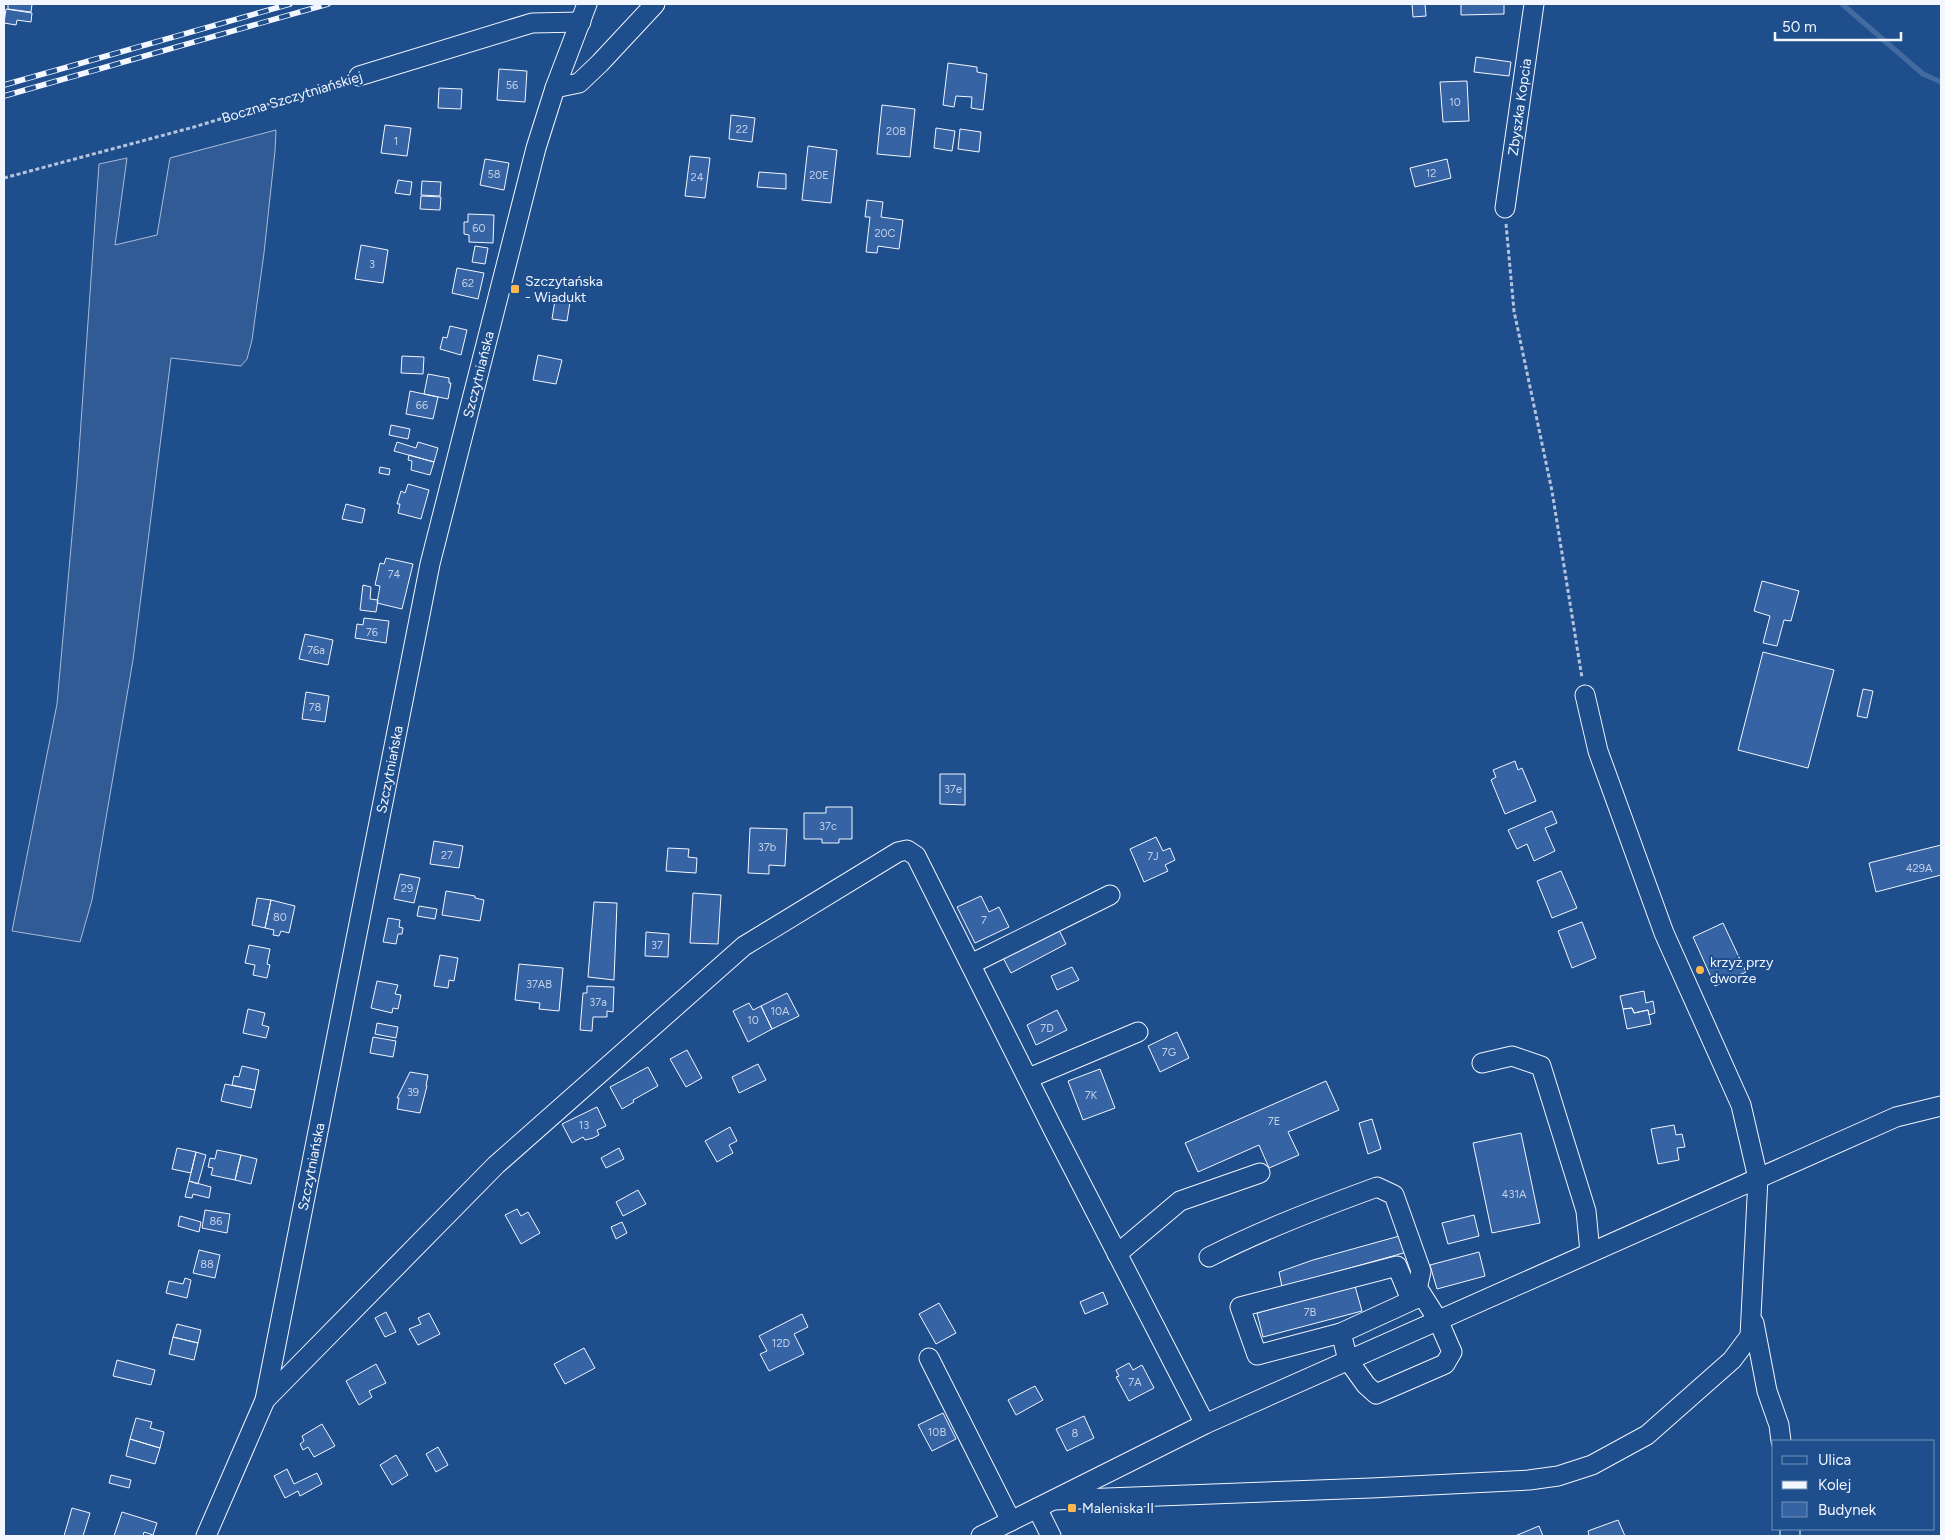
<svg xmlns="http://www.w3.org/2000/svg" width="1945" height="1540" font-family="Figtree,sans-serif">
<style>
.built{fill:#305b95;stroke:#a8bbd7}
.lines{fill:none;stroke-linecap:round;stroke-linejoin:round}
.stream{stroke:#446ba0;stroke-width:5}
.building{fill:#3563a3;stroke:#f2f6ff}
.minor-casing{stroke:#f2f6ff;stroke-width:21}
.path{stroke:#b3c4dc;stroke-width:3;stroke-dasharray:4 2.5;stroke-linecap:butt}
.minor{stroke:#1f4e8c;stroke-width:19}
.rail-casing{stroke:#f2f6ff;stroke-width:5.5}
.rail{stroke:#1f4e8c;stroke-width:4;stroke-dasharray:11;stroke-linecap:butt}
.poi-dot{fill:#ffb74d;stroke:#1f4e8c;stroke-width:2}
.labels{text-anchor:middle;stroke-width:4;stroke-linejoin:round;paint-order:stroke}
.number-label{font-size:11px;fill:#c3d1e8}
.street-label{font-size:14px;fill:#f2f6ff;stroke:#1f4e8c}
.poi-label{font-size:14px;fill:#f2f6ff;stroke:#1f4e8c;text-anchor:start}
</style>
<rect width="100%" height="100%" fill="#1f4e8c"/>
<!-- built -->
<path class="built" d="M276,130l-1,21 -11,102 -12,87 -5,19 -6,7 -70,-8 -38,302 -41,240 -12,42 -68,-11 45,-227 20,-224 22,-316 28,-6 -12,87 42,-10 13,-77z"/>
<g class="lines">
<!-- stream -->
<path class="stream" d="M1842,4l81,70 18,8"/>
</g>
<!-- building -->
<path class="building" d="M8,4h24l-1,8 -23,-3z
M1412,4h13l1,12 -13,1z
M1461,4h43v10l-43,1z
M6,9l26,4 -1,9 -14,-2 -1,5 -12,-2z
M1476,57l35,5 -2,14 -35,-4z
M948,63l29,4v5l10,2 -4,36 -12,-2 1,-11 -16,-1 -2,11 -11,-2z
M499,69l28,2 -2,31 -28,-2z
M1467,81l2,40 -26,1 -3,-40z
M439,88l23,1 -1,20 -23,-1z
M882,105l33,4 -5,48 -33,-3z
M731,115l24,3 -3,24 -23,-3z
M385,125l26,3 -4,28 -26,-3z
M936,128l19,3 -3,20 -18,-3z
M960,129l21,3 -2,20 -21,-3z
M808,146l29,4 -6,53 -29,-3z
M690,156l20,2 -5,40 -20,-2z
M485,159l24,4 -5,27 -24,-5z
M1447,159l4,19 -36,9 -5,-19z
M759,172l27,2v15l-29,-2z
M398,180l14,2 -2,13 -15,-2z
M422,181l19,1 -1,14 -19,-1z
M421,196l20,1 -1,13 -20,-1z
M867,200l16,2 -2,15 22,3 -4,29 -21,-3 -1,7 -11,-1 4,-35h-5z
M468,214l26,1 -1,28 -24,-1v-7l-5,-1v-12h4z
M361,245l27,5 -5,33 -28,-4z
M475,246l13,2 -3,16 -13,-2z
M457,268l27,5 -6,26 -26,-6z
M555,300l15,2 -3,19 -15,-2z
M450,326l17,4 -6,25 -21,-6 3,-12 4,1z
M538,355l24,5 -6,24 -23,-4z
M402,356l22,1 -1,17 -22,-1z
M428,374l21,4v5h2l-3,16 -24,-5z
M410,391l28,6 -5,22 -27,-5z
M391,425l19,4 -2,10 -19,-4z
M397,442l19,6 2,-6 20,6 -4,14 -40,-11z
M409,455l25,7 -4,13 -19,-5 1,-9 -4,-1z
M380,467l10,2 -1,6 -10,-2z
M408,484l21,6 -8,29 -23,-6 2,-9h-3l4,-13 4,2z
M346,504l19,5 -3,14 -20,-4z
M386,558l27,6 -11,45 -25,-6 3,-17 -5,-1 5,-22 4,1z
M1762,581l37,10 -8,30 -7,-1 -7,26 -14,-3 7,-27 -16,-5z
M363,585l8,2 -1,12 8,1 -2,12 -16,-2z
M364,618l25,3 -3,22 -31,-5 2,-14 6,1z
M305,634l28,6 -5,25 -29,-6z
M1763,652l71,18 -26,98 -70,-18z
M1863,689l10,2 -6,27 -10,-2z
M306,692l23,4 -4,26 -23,-3z
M1515,761l3,9 4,-2 14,33 -31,13 -14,-34 5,-3 -3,-7z
M940,774h25v31l-25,-1z
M826,807h26v32h-13v4h-17v-4h-18v-26h22z
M1552,811l5,12 -12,5 10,23 -21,10 -7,-17 -10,5 -9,-19z
M750,828l37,1 -2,37 -16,-1v9l-21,-1z
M1156,837l7,14 7,-3 5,12 -10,5 3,6 -24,11 -14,-33z
M434,841l29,5 -4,22 -29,-4z
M1941,845v30l-65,17 -7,-29z
M668,848l21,1 -1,8 9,1 -1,15 -30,-2z
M1561,871l16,37 -25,10 -15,-37z
M400,874l20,4 -6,25 -20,-4z
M446,891l29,5v2l9,2 -4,21 -38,-6z
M693,893l28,2 -3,49 -28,-1z
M981,896l8,16 10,-5 10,20 -34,16 -18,-36z
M257,898l14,2 -6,28 -13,-3z
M271,900l24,6 -6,27 -8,-2 -2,5 -6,-1 1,-5 -9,-2z
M594,902l23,1 -3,77 -26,-3z
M419,906l18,3 -2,10 -18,-3z
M388,918l12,2 -1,7 4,1 -1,6h-4l-2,10 -13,-2z
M1582,922l14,36 -24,10 -14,-37z
M1723,923l23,49 -31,14 -22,-49z
M1058,928l8,16 -55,29 -10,-19z
M646,932l23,2 -1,23 -23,-1z
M249,945l21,4 -3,15 3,1 -3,13 -14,-3 2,-10 -10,-2z
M440,955l18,3 -4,23 -5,-1 -1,8 -14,-2z
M519,964l44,4 -4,43 -20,-2 1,-6 -25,-3z
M1072,967l7,13 -22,10 -6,-14z
M377,981l21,4 -3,9 6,1 -3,14 -5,-1 -1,5 -21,-5z
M587,986l27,1 -1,25 -6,-1v6h-14l-1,14 -12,-1 3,-37h4z
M1644,991l2,12 7,-2 2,12 -6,2 -1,-5 -14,3 -2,-5 -9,1 -3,-13z
M787,993l12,23 -27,13 -11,-23z
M749,1003l4,7 8,-4 11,23 -24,13 -15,-31z
M1632,1008l2,5 14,-3 3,14 -24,5 -4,-20z
M248,1009l17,4 -3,12 7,2 -3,11 -23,-5z
M1057,1010l10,20 -31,15 -9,-20z
M377,1023l21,4 -2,11 -21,-4z
M1177,1032l12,26 -29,14 -12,-26z
M373,1037l23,4 -3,16 -23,-4z
M687,1050l15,28 -16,9 -16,-28z
M758,1064l8,16 -27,13 -7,-16z
M242,1066l17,4 -4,20 -23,-5 2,-9 5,1z
M648,1067l10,19 -25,14 1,2 -12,7 -12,-22z
M1100,1069l15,39 -32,12 -15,-39z
M410,1072l18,3 -2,11h1l-7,27 -23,-4 2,-11h-2z
M1326,1081l13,29 -51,22 11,23 -30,13 -10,-23 -61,27 -13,-29z
M225,1084l30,6 -4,18 -30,-7z
M597,1107l9,19 -9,4 2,5 -6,3 -8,2 -2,-3 -11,6 -10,-19z
M1372,1119l9,30 -13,5 -9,-31z
M1674,1125l2,10 6,-1 3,13 -8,1 2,12 -21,4 -7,-35z
M730,1127l7,14 -8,4 4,8 -16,9 -12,-21z
M1521,1133l19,90 -48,10 -19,-90z
M177,1148l19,4 -5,21 -19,-4z
M619,1148l5,11 -18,9 -5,-10z
M217,1150l24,5 -6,25 -24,-5 2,-7 -5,-1 2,-9 5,1z
M196,1152l10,3 -8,29 -9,-3z
M241,1155l16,4 -6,25 -16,-4z
M189,1181l22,6 -2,11 -16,-4 -1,4 -7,-1z
M638,1190l8,14 -23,12 -7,-14z
M517,1209l4,7 7,-4 12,21 -19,11 -16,-29z
M205,1210l25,4 -3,19 -25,-5z
M1474,1215l5,21 -31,8 -6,-21z
M180,1216l21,6 -2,10 -21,-6z
M622,1222l5,11 -11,6 -5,-12z
M1403,1235l4,17 -125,35 -3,-15 34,-12z
M199,1250l21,5 -5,23 -22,-5z
M1479,1252l6,24 -48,13 -7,-24z
M185,1278l6,2 -4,18 -21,-5 3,-12 14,3z
M1355,1286l7,25 -99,26 -6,-24z
M1103,1292l5,12 -23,10 -5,-12z
M939,1303l17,30 -20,11 -17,-30z
M386,1312l10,20 -11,5 -10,-19z
M429,1313l11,21 -22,11 -9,-16 12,-5 -3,-6z
M802,1314l6,13 -14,7 10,20 -35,17 -9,-17 7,-3 -8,-15z
M177,1324l24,6 -3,13 -25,-6z
M173,1337l25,6 -4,17 -25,-6z
M584,1348l11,20 -30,16 -11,-20z
M117,1360l38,10 -4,15 -38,-9z
M1129,1363l4,7 9,-5 12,23 -25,13 -13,-24 3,-1 -3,-6z
M376,1364l10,19 -17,8 3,6 -13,8 -13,-24z
M1035,1386l8,14 -27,15 -8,-15z
M943,1413l13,26 -24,12 -14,-26z
M1084,1416l10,22 -27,13 -11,-22z
M136,1418l16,4 -2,6 14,4 -4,16 -30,-9z
M322,1424l13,22 -21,11 -6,-10 -5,3 -3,-6 4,-3 -2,-5z
M130,1439l30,9 -5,16 -29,-8z
M438,1447l10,18 -12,7 -10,-18z
M396,1455l12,20 -16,10 -12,-20z
M287,1469l7,15 23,-11 5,11 -22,12 -2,-5 -13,7 -11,-22z
M111,1475l20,5 -2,8 -20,-5z
M72,1508l18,5 -7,23h-19z
M122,1512l35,11 -4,12 -9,-3 -1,4h-29z
M1618,1520l7,16h-36l-1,-5z
M1539,1526l4,10h-28z"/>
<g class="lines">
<defs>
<g id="minor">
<path d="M359,76l173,-53 49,-1"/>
<path d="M555,88l24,-5 21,-20 55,-59"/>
<path id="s1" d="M1505,208l29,-204"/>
<path d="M971,964l139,-69"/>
<path d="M1482,1063l30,-7 29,10 45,145 4,41"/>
<path d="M1029,1078l109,-46"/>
<path d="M1117,1254l63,-53 80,-28"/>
<path d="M1209,1257c55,-28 111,-49 168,-70l17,8 27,76 -6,28 -74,34 7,27 18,25 10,9 69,-30 7,-12 -14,-32 -21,-33"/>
<path d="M1754,1323l13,68 12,34 2,16"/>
<path d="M1341,1333l-84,22 -17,-48 157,-41 14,34"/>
<path d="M929,1358l82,163"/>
<path d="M265,1400l231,-235 248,-219 154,-94 9,-2 9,6 139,277 150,291"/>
<path d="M1054,1500l317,-12 158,-8 29,-4 34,-11 55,-30 85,-75 18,-24 8,-158 -17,-73 -77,-172 -66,-182 -13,-56"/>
<path d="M1037,1508l14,28"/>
<path d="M1790,1529v7"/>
<path id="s2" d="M206,1536l59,-136 165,-836 106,-416 19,-60 32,-84"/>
<path d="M981,1536l224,-112 691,-307 45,-11"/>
</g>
</defs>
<!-- minor casing -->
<use href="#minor" class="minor-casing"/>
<!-- path -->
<path class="path" d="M4,178l190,-51 150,-46
M1506,224l8,87 38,180 30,187"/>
<!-- minor -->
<use href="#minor" class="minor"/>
<defs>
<path id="rail" d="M4,85l286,-81
M4,96l324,-92"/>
</defs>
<!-- rail casing -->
<use href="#rail" class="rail-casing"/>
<!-- rail -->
<use href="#rail" class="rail"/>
</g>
<!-- markers -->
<g class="poi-dot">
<rect x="510" y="284" width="10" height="10" rx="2.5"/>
<circle cx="1700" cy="970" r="5"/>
<rect x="1067" y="1503" width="10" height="10" rx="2.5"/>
</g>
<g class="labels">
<!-- number labels -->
<g class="number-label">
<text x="512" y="89">56</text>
<text x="1455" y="106">10</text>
<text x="742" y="133">22</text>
<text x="896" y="135">20B</text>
<text x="396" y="145">1</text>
<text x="1431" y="177">12</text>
<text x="494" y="178">58</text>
<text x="819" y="179">20E</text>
<text x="697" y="181">24</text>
<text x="479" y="232">60</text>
<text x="885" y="237">20C</text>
<text x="372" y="268">3</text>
<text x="468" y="287">62</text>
<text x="422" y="409">66</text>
<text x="394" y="578">74</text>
<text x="372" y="636">76</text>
<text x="316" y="654">76a</text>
<text x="315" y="711">78</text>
<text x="953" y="793">37e</text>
<text x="828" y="830">37c</text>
<text x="767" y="851">37b</text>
<text x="447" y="859">27</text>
<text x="1153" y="860">7J</text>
<text x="1919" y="872">429A</text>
<text x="407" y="892">29</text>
<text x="280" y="921">80</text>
<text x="984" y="924">7</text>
<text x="657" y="949">37</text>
<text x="539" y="988">37AB</text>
<text x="598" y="1006">37a</text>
<text x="780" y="1015">10A</text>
<text x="753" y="1024">10</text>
<text x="1047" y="1032">7D</text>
<text x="1169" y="1056">7G</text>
<text x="413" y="1096">39</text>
<text x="1091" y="1099">7K</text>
<text x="1274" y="1125">7E</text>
<text x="584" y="1129">13</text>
<text x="1514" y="1198">431A</text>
<text x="216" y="1225">86</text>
<text x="207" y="1268">88</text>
<text x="1310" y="1316">7B</text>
<text x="781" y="1347">12D</text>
<text x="1135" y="1386">7A</text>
<text x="937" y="1436">10B</text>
<text x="1075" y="1437">8</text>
</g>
<!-- street labels -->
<g class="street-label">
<text transform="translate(292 97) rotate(-17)" y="5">Boczna Szczytniańskiej</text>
<text dy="5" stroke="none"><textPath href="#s1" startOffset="102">Zbyszka Kopcia</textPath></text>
<text dy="5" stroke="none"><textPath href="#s2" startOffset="1196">Szczytniańska</textPath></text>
<text dy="5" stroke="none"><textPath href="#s2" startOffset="791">Szczytniańska</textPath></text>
<text dy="5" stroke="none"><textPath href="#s2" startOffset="386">Szczytniańska</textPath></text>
</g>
<!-- poi labels -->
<g class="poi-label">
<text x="525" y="286">Szczytańska<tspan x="525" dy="16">- Wiadukt</tspan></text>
<text x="1710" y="967">krzyż przy<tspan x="1710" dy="16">dworze</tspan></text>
<text x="1082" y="1513">Maleniska II</text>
</g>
</g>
<!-- border -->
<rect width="1945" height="1540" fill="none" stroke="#f2f6ff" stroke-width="10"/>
<!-- legend -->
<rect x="1772" y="1440" width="162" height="90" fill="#1f4e8c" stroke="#7391ba"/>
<rect x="1782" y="1456" width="25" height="8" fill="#1f4e8c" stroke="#7391ba"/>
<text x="1818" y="1465" font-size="15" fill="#f2f6ff">Ulica</text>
<rect x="1782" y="1481" width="25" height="8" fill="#f2f6ff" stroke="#7391ba"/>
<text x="1818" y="1490" font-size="15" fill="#f2f6ff">Kolej</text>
<rect x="1782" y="1502" width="25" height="15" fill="#3563a3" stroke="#7391ba"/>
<text x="1818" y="1515" font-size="15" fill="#f2f6ff">Budynek</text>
<!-- scale -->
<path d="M1775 32v8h126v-8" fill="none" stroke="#f2f6ff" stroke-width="2.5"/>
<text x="1782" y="32" font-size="15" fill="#f2f6ff" stroke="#1f4e8c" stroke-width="4" paint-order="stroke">50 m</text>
</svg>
